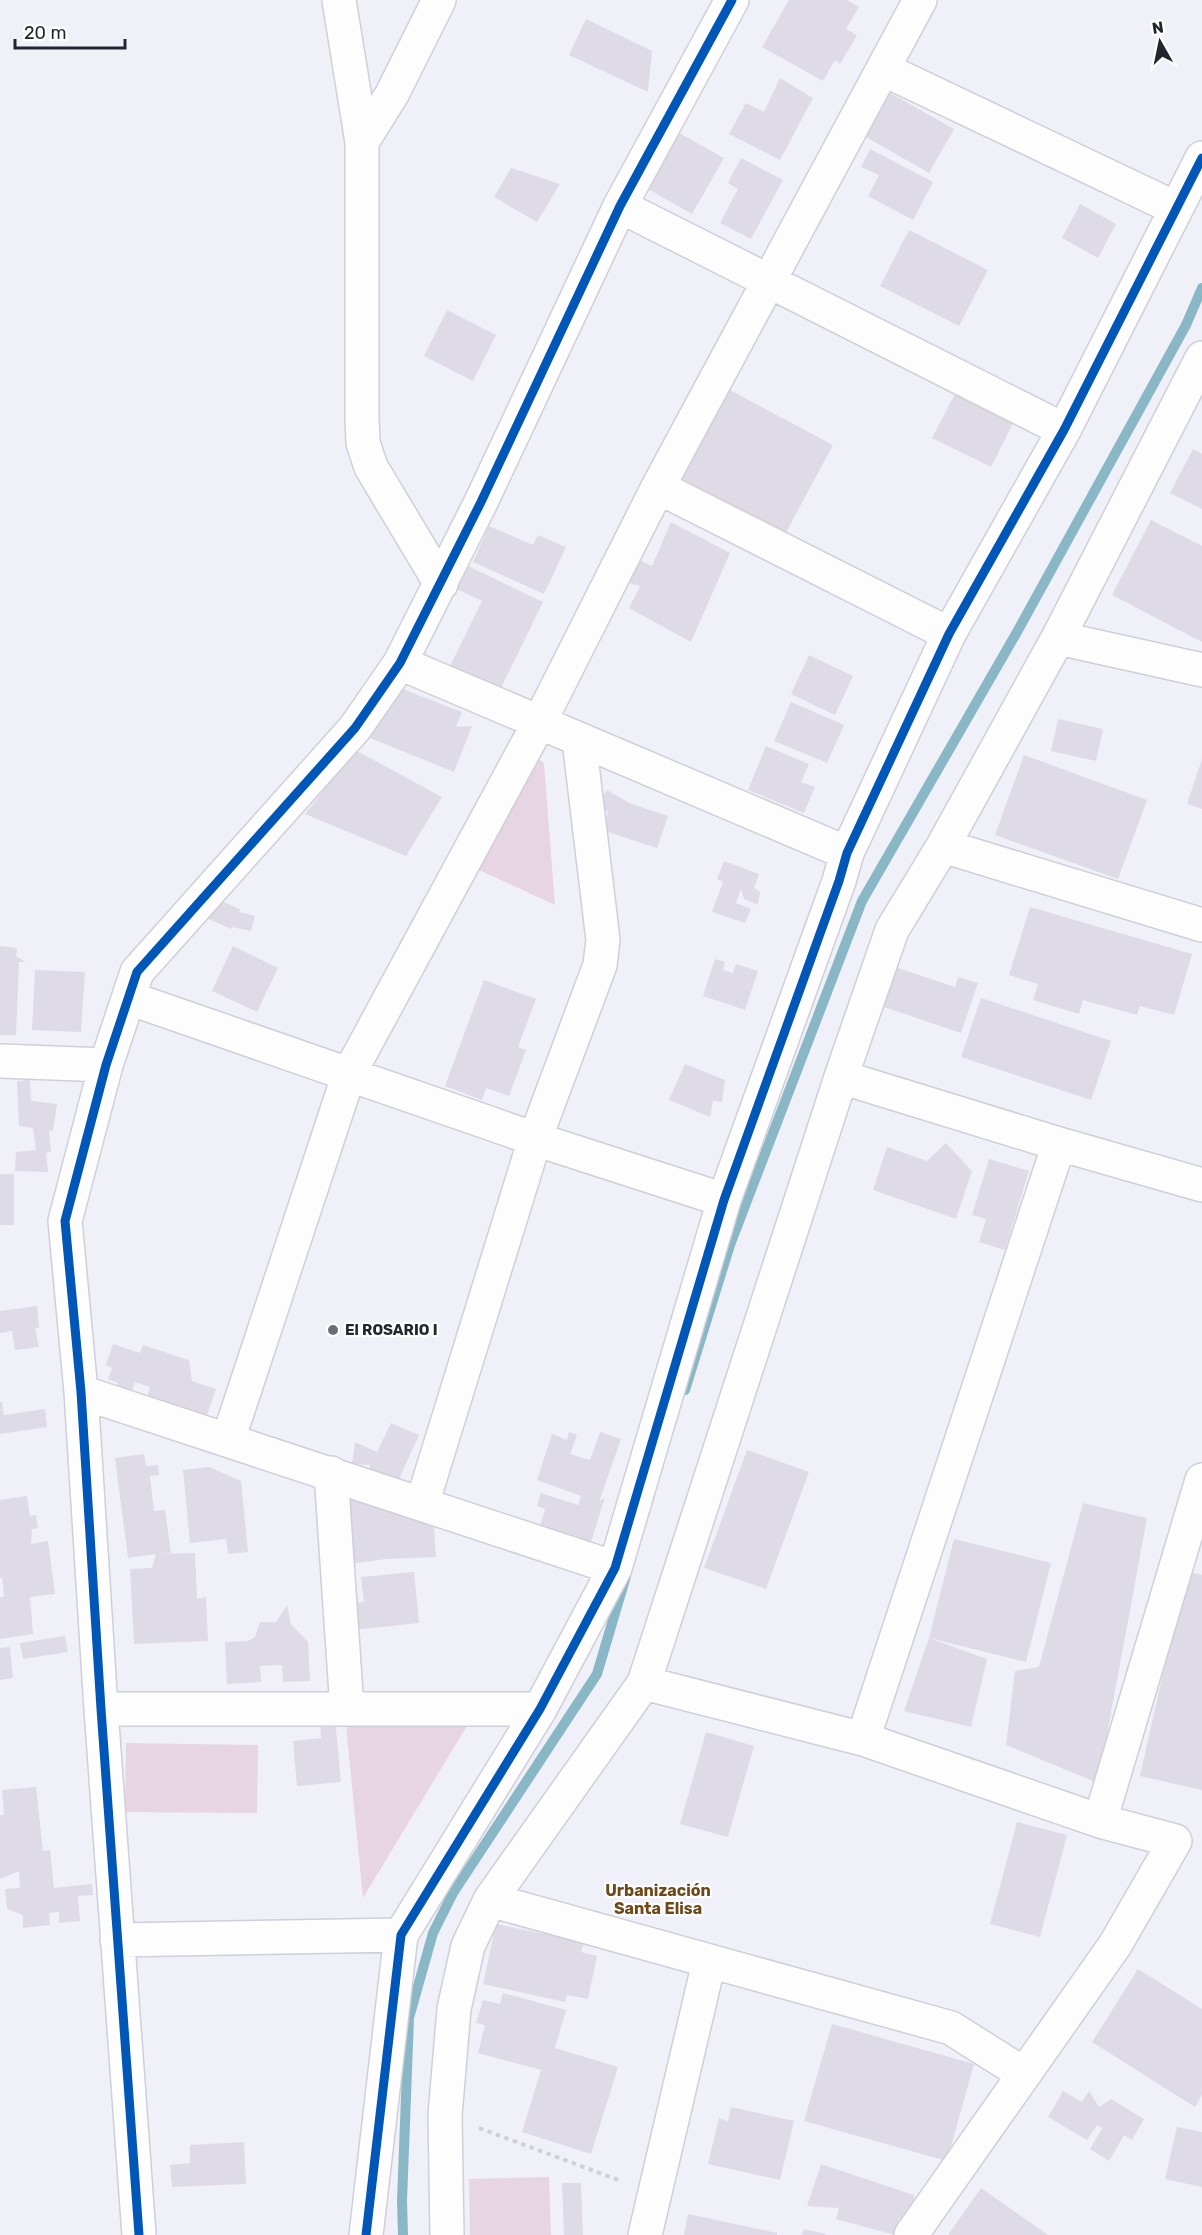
<svg xmlns="http://www.w3.org/2000/svg" width="1202" height="2235" font-family="Rubik,sans-serif">
<style>
.green{fill:#e7d5e4}
.lines{fill:none;stroke-linecap:round;stroke-linejoin:round}
.stream{stroke:#89b7c5;stroke-width:10}
.building{fill:#dedae6}
.minor-casing{stroke:#cecfd9;stroke-width:36}
.path{stroke:#d1d1d4;stroke-width:4;stroke-dasharray:4.5 4.5;stroke-linecap:butt}
.minor{stroke:#fdfdfe;stroke-width:33}
.cycleway-casing{stroke:#fff;stroke-width:13}
.cycleway{stroke:#0057b8;stroke-width:9}
.poi-dot{fill:#6b6c76;stroke:#fff;stroke-width:2}
.labels{text-anchor:middle;stroke-width:4.5;stroke-linejoin:round;paint-order:stroke}
.poi-label{font-size:15px;font-weight:bold;fill:#232530;stroke:#fff;text-anchor:start}
.neighbourhood-label{font-size:16px;font-weight:bold;fill:#6d4919;stroke:#fff}
</style>
<rect width="100%" height="100%" fill="#f0f1f8"/>
<!-- green -->
<path class="green" d="M532,754l12,9 11,142 -91,-42z
M471,1719l-108,179 -17,-173z
M126,1743l132,2 -1,68 -132,-1z
M549,2177l2,58h-81l-1,-56z"/>
<g class="lines">
<!-- stream -->
<path class="stream" d="M685,1390l45,-145 132,-344 155,-269 169,-307 16,-37
M403,2235l-1,-34 7,-183 24,-85 20,-40 144,-219 29,-98"/>
</g>
<!-- building -->
<path class="building" d="M789,0h58l12,7 -13,22 11,6 -17,29 -5,-4 -12,21 -61,-34z
M586,19l66,32 -4,41 -79,-37z
M780,78l33,20 -33,62 -51,-26 17,-31 18,9z
M890,93l64,36 -25,44 -63,-36z
M679,133l45,25 -32,56 -44,-25z
M870,149l63,33 -20,38 -45,-24 11,-21 -18,-8z
M741,158l42,22 -32,59 -31,-16 18,-34 -10,-6z
M511,168l49,16 -23,38 -43,-25z
M1080,204l36,20 -18,34 -36,-20z
M909,230l79,40 -29,56 -79,-40z
M447,310l49,25 -23,46 -49,-25z
M726,388l107,57 -51,95 -107,-57z
M955,394l58,29 -22,44 -59,-29z
M1193,449l9,5v55l-32,-16z
M1151,520l51,26v96l-90,-47z
M671,522l59,31 -39,89 -62,-34 11,-22 -15,-4 12,-23 15,7z
M489,526l44,19 5,-10 28,12 -22,47 -71,-32z
M466,565l77,37 -43,88 -50,-24 32,-65 -27,-13z
M809,655l44,21 -18,39 -44,-21z
M392,685l70,27 -6,15 16,-1 -18,46 -84,-34z
M791,702l53,23 -17,38 -53,-22z
M1058,719l45,10 -7,32 -45,-10z
M766,746l43,18 -8,18 14,5 -11,26 -56,-23z
M355,750l87,47 -36,59 -101,-42z
M1024,755l123,45 -29,79 -123,-44z
M1202,759v50l-15,-5z
M607,790l22,13 39,13 -11,32 -55,-18 6,-18 -10,-7z
M724,861l35,13 -5,14 6,4 -2,13 -14,-6 -3,-10 -5,14 15,6 -6,14 -33,-11 11,-30 -6,-3z
M214,897l27,13 -2,2 16,4 -4,15 -19,-4 -1,2 -27,-12z
M1030,907l162,47 -18,61 -34,-9 -3,9 -54,-15 -4,14 -46,-14 5,-16 -29,-9z
M0,946l17,2 -1,8 10,6h-7l-3,73h-16z
M233,946l45,22 -21,44 -45,-21z
M715,959l10,3 -2,8 10,3 3,-9 22,7 -13,39 -42,-14z
M895,967l60,20 3,-10 20,6 -17,50 -80,-27z
M35,970l50,2 -4,60 -49,-2z
M484,980l52,19 -18,48 8,3 -17,46 -23,-8 -4,12 -37,-14z
M981,998l130,43 -20,59 -130,-43z
M685,1064l40,16 -3,22 -9,-1 -3,16 -41,-17z
M30,1080l1,21 26,3 -4,27 -4,-1 2,22 -5,1 2,19 -33,-1 1,-19 20,-2 -3,-22 -14,-2 -2,-45z
M946,1143l26,28 -16,48 -83,-29 14,-43 40,14z
M989,1159l40,12 -24,79 -26,-8 7,-23 -14,-4z
M0,1174h14v51h-14z
M37,1306l2,22h-4l4,19 -24,3 -3,-19 -12,2v-22z
M113,1344l27,9 3,-8 46,15 3,21 24,8 -10,29 -59,-20 3,-11 -15,-5 -7,21 -15,-5 5,-15 -10,-4 4,-11 -6,-3z
M0,1402h2l2,13 41,-6 2,18 -47,7z
M391,1423l28,12 -21,46 -29,-3 1,-13 -18,-1 3,-22 22,10z
M569,1432l8,3 -7,19 20,6 10,-28 21,7 -22,63 6,-5 -14,45 -51,-15 5,-18 -8,-3 4,-13 37,12 3,-9 -44,-16 15,-46 15,6z
M747,1450l62,22 -43,117 -62,-21z
M144,1454l2,12 12,-1 1,10 -9,1 4,35 11,-1 6,43 -11,1 35,-1 2,46 9,-2 2,44 -74,3 -4,-75 22,-1 4,-14 -28,4 -13,-100z
M209,1467l32,14 7,71 -20,2 -2,-15 -36,4 -7,-73z
M345,1493l88,19 3,45 -50,2 -36,5z
M27,1496l3,20 6,-1 2,13 -6,1 -1,15 17,-3 7,53 -25,3 3,37 -33,5v-42h4l-2,-20 -2,1v-78z
M1083,1503l64,15 -49,265 -92,-38 9,-74 24,-4z
M954,1539l97,24 -25,99 -97,-24 58,21 -16,68 -67,-16 25,-73z
M1186,1571l16,4v215l-62,-14z
M414,1572l5,51 -65,7 -3,-27 13,-1 -3,-25z
M287,1605l4,19 17,18 2,39 -27,1 -1,-17 -22,1 1,16 -34,2 -2,-42 23,-1 7,-4 5,-15h16z
M65,1636l3,16 -45,7 -3,-16z
M10,1647l3,31 -13,2v-32z
M335,1719l6,63 -44,4 -4,-45 28,-3 -1,-18z
M706,1732l48,14 -26,91 -48,-13z
M36,1787l7,64 7,-1 4,38 38,-4 1,11 -15,1 2,25 -21,2v-11l-10,1 1,12 -27,3v-13l-16,-6 -2,-20 15,-1 -1,-17 -19,8v-64h4l-2,-25z
M1017,1822l50,13 -27,102 -50,-13z
M496,1924l88,18 -3,10 16,4 -9,43 -21,-4 -2,7 -82,-18z
M1138,1969l64,40v86l-7,12 -103,-65z
M503,1993l63,17 -11,38 63,19 -27,87 -69,-22 19,-62 -63,-17 7,-28 -9,-2 7,-23 17,4z
M832,2024l142,40 -27,97 -143,-40z
M1063,2091l19,11 7,-11 10,16 12,-8 33,20 -12,21 -8,-5 -15,26 -19,-12 12,-21 -5,-3 -10,15 -39,-23z
M731,2107l63,14 -14,59 -72,-16 11,-46 9,3z
M1177,2127l25,5v55l-37,-8z
M244,2142l2,42 -74,3 -2,-22 20,-2v-18z
M821,2164l93,31 -1,24h-14l-4,16 -59,-16 3,-11 -32,-2z
M562,2183h19l2,52h-19z
M981,2188l67,47h-100z
M688,2214l89,19v2h-93z
M804,2229l22,5v1h-24z"/>
<g class="lines">
<defs>
<path id="minor" d="M339,0l23,142v275l1,26 8,24 70,117
M883,69l292,139
M362,142l30,-48 47,-94
M620,206l444,224
M658,487l291,147
M1058,638l144,32
M400,663l447,190
M943,846l259,79
M129,998l406,141 189,61
M0,1061l106,4
M841,1077l218,67 143,41
M81,1392l534,176
M228,1440l121,-366 191,-353 118,-234 262,-487
M331,1473l16,236
M422,1504l113,-365 65,-174 3,-25 -24,-200
M644,1683l219,56 237,82 75,20 -60,104 -204,290
M101,1709h439
M863,1739l196,-595
M1100,1821l102,-341
M490,1900l461,128 73,46
M117,1940l284,-5
M139,2235l-38,-526 -20,-317 -16,-171 41,-156 31,-93 218,-244 45,-65 81,-161 139,-296 112,-206
M366,2235l35,-300 139,-226 75,-141 109,-368 115,-319 8,-28 102,-219 115,-204 138,-272
M447,2235l-2,-120 9,-106 14,-63 22,-46 154,-217 197,-606 51,-147 51,-84 115,-208 144,-280
M645,2235l64,-273"/>
</defs>
<!-- minor casing -->
<use href="#minor" class="minor-casing"/>
<!-- path -->
<path class="path" d="M479,2128l142,53"/>
<!-- minor -->
<use href="#minor" class="minor"/>
<defs>
<path id="cycleway" d="M139,2235l-38,-526 -20,-317 -16,-171 41,-156 31,-93 218,-244 45,-65 81,-161 139,-296 112,-206
M366,2235l35,-300 139,-226 75,-141 109,-368 115,-319 8,-28 102,-219 115,-204 138,-272"/>
</defs>
<!-- cycleway casing -->
<use href="#cycleway" class="cycleway-casing"/>
<!-- cycleway -->
<use href="#cycleway" class="cycleway"/>
</g>
<!-- markers -->
<circle class="poi-dot" cx="333" cy="1330" r="6"/>
<g class="labels">
<!-- poi labels -->
<g class="poi-label">
<text x="345" y="1335">El ROSARIO I</text>
</g>
<!-- neighbourhood labels -->
<g class="neighbourhood-label">
<text x="658" y="1896">Urbanización<tspan x="658" dy="18">Santa Elisa</tspan></text>
</g>
</g>
<!-- north arrow -->
<g transform="translate(1160 42) rotate(351)" stroke="#ffffff" stroke-width="4.5" paint-order="stroke">
<path d="M0-4.5L10 22L0 15L-10 22Z" fill="#232530"/>
<text y="-9" font-size="16" font-weight="bold" text-anchor="middle" fill="#232530">N</text>
</g>
<!-- scale -->
<path d="M15 39v9h110v-9" fill="none" stroke="#232530" stroke-width="3"/>
<text x="24" y="39" font-size="18" fill="#232530" stroke="#ffffff" stroke-width="4.5" paint-order="stroke">20 m</text>
</svg>
